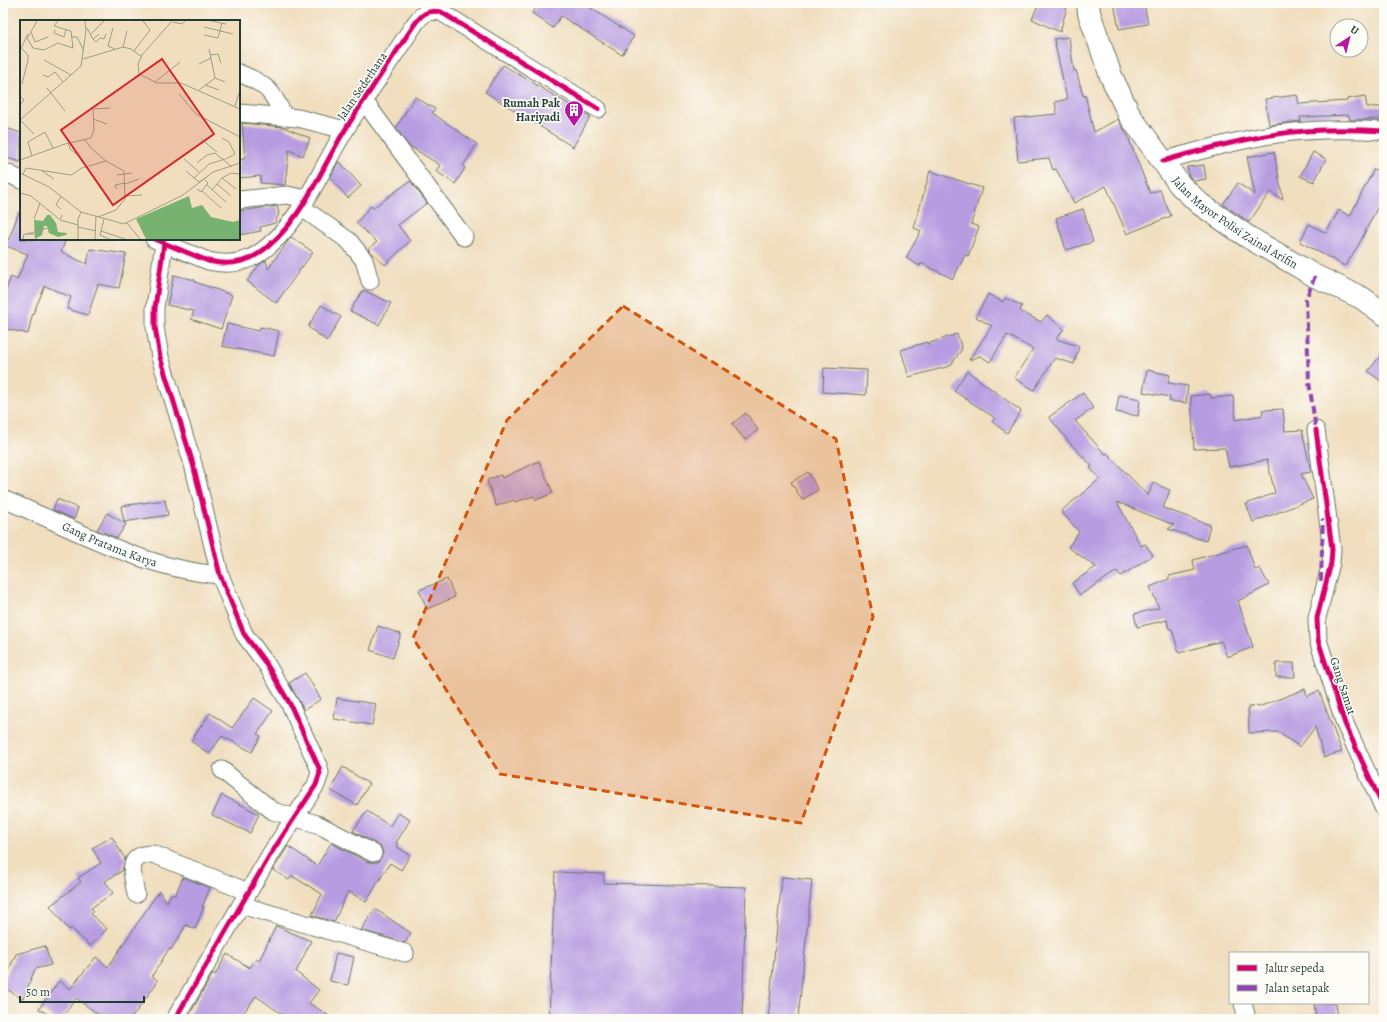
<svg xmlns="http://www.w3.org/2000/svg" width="1387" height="1022" font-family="Alegreya,serif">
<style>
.building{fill:#b79ce1}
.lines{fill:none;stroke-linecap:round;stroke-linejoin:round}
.minor-casing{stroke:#687564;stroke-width:19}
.major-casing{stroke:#687564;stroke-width:24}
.minor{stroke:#fff;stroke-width:17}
.major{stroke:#fff;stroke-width:22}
.quiet{stroke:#8e44ad;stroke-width:4;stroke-dasharray:8 4;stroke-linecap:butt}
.cycleway-casing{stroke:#fdfcf7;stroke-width:8}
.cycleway{stroke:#d6006c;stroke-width:5}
.marked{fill:#d45610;fill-opacity:0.2;stroke:#d45610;stroke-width:3;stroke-dasharray:8 5;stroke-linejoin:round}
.labels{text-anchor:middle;stroke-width:3.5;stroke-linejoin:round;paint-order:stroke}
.street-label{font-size:12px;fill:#1f3d34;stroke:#fdfcf7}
.poi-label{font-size:12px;font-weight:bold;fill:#1f3d34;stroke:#fdfcf7;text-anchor:end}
.inset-road{fill:none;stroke:#9c9e87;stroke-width:1}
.view{fill:#d62828;fill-opacity:0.15;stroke:#d62828;stroke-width:2}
.inset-edge{fill:none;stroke:#1f3d34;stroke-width:2}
</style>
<rect width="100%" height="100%" fill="#fdfcf7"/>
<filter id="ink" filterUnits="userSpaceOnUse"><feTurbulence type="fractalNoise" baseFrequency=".025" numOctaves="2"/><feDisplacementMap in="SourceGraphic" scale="8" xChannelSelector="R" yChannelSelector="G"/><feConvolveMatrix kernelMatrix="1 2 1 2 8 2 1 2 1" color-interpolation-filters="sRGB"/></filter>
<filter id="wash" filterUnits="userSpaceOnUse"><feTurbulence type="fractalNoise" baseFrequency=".012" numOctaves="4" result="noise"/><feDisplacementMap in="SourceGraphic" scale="16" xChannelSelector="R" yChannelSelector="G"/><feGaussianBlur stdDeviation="0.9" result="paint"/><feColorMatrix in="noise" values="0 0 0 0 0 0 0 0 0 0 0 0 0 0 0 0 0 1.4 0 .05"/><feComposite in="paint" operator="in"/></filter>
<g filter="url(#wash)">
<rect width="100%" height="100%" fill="#f0debe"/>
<g id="blocks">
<!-- building -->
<path class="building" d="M539,3h44l51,33 -12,19 -61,-39 -8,12 -21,-15z
M1039,3h29l-8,29 -28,-13z
M1114,3h30l4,21 -29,5z
M1069,37l5,34 2,-1 7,26 2,-1 9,37 24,-13 12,21h-1l21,53 10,-3 11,26 -44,18 -21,-48 -32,17 -18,-34 -3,1 -4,-12 -31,3 -4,-43 43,-4 -2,-12 12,-3 -13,-60z
M503,65l87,52 -17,30 -88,-55z
M1297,95l2,9 48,-3v-2l18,-3 2,11h17v12l-34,1 -1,-5 -49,2 1,4 -32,4 -4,-26z
M415,97l20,12 -3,4 45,31 -14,22 2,2 -10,16 -19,-13 4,-6 -32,-20 -12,-17z
M242,123l41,4 27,11 -7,18 -14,-6 -4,35 -25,-2 1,-7 -22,2v-18l6,-1z
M3,127l18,6v29l-18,-5z
M1274,152l9,48 -13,-8 -21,30 -26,-18 15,-21 17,12 -8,-38z
M1313,152l13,7 -12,23 -14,-6z
M339,161l22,25 -13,12 -18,-20z
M1204,165l2,14 -12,2 -5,-5 -2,-9z
M1374,169l10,6v19l-25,50 -14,22 -45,-24 9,-18 17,9 13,-23 11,6z
M930,171l52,17 -11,36 8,3 -11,29 -3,-1 -12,24 -32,-16 -1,3 -14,-8 15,-27 -7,-3z
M410,181l17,22 -29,22 12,16 -25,24 -17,-16 9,-7 -21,-19 15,-17 2,2z
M277,206l2,7 -4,10 -15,4 1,4 -22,4v-24z
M1083,209l10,33 -27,8 -10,-32z
M19,212h2v27h45l-5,13 26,12 3,-15 36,5 -7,34 -21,-4 -10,31 -21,-6 4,-12 -26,-11 -13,30 -4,18 -25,-6v-30l8,-21 6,3 11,-26 -25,-9v-6h6z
M291,237l22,15 -37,51 -29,-22 13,-17 6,-4 2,9z
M174,275l21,5v2l37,13 -11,34 -30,-10 3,-8 -27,-6z
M363,290l28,13 -12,22 -29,-14z
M988,294l15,8 2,-4 17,8 -2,5 21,11 6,-7 17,14 -8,10 23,7 -5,18 -19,-6 -21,32 -20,-12 19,-29 -26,-14 -17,27 -10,-6 -11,4 23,-34 -16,-9z
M321,305l20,12 -14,24 -19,-14z
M227,324l32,7 1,-4 19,4 -5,25 -52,-10z
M957,334l5,15 -12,17 -41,11 -8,-27 26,-8v2z
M1384,351v33l-16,-13z
M824,368l43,2 -1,25 -43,-3z
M1147,370l23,5 -2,8 20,3 -2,17 -17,-2 1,-4 -27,-5z
M967,371l54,40 -14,22 -15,-11 3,-4 -41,-27z
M1083,393l10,15 -18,13 30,33 2,-1 41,43 5,-13 17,7 -7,18 47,17 -4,16 -38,-12 6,-4 -57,-23 24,44 4,-2 8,11 -32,21 -4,-5 -37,24 -8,-12 24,-16 -28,-20 11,-15 -18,-21 39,-32 -10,-11 2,-2 -23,-24 -20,-25z
M1210,394l1,4 22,-2 3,24 27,-5 -1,-5 21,-1 2,22 17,-1 9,42 -10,2 12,25 -60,23 -7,-18 29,-11 -8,-33 -38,7 -4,-19 -31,1 -3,-53z
M1119,395l21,4 -2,17 -22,-4z
M746,413l12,17 -13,10 -13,-16z
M539,461l14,32 -17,7 -2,-4 -19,6 -1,-2 -18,6 -9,-26 14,-5 1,3z
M808,472l10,18 -16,10 -11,-18z
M57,499l21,9 -4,11 -21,-9z
M165,500l3,15 -44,7 -3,-16z
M107,513l19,11 -9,14 -20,-8z
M1247,545l8,25 5,-2 9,17 -31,16 15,46 -26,10 -6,-16 -42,12 -7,-24h-3l-2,-9 -30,7 -3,-13 25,-6 -9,-21 19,-8v-3l26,-6 -2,-10z
M447,579l8,18 -28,12 -8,-19z
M378,626l23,8 -8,24 -23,-8z
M1276,663h18l1,14h-19z
M305,673l16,26 -17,11 -15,-27z
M1305,689l2,7 12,-5 23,61 -18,5 -9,-30 -15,20 -22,-15 -29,1 -1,-26 13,-1z
M254,698l19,13 -16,23 4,2 -9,16 -30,-16 -13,18 -18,-13 19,-28 22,15z
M337,698l39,6 -4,21 -38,-6z
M343,767l26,17 -12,21 -27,-15z
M222,795l37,19 -9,19 -38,-18z
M367,811l23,15 8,-13 12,7 -14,23 2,1 -2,2 14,9 -9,15 -11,-7 -24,39 -18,-11 -14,31 -22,-7 10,-21 -30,-18 -3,4 -16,-10 15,-24 29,20 14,-23 37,19h10l5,-9 -2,-6 -28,-16z
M112,837l13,22 -3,12 -17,10 8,12 -22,15 3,3 -3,3 16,15 -17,17 -19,-18 -2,2 -19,-24 31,-24 -3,-4 23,-15 -9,-15z
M555,872l49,2v9l142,4 -4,132h-193z
M183,877l27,11 -8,19h2l-9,22 -9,-4 -15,25 -2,-1 -17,27 6,5 -27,38h-27l-28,-21 -15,21h-5l-17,-10 20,-28 11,8 26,-32 12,10 51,-76 8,11 4,-8 4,1z
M782,877l30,3 -14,139h-30z
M375,909l36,24 -6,10 -44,-13z
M276,926l35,15 -15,31 23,18 -10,13 25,16h-45l-33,-23 -17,23h-52l26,-46 2,2 12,-21 23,14 6,-9 3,2z
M45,946l6,19 -16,4 -12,30 -20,-12v-4l13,-29z
M336,953l18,4 -6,28 -18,-4z
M1314,1003h22l2,16h-22z"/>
</g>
</g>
<g filter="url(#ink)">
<use href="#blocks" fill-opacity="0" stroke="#687564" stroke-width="1"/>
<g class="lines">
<defs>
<g id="minor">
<path d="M239,73c27,11 34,18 45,44"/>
<path d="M364,101l100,136"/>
<path d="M239,113l59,5 47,12"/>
<path d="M1163,161c38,-11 76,-21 114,-27 35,-5 72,-5 107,-3"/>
<path d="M3,171l18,9"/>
<path d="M239,200l48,-5 19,4"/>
<path d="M301,207l48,34 15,19 6,21"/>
<path d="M154,239l54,22c18,4 35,3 50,-7 43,-29 61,-82 87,-124 22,-36 46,-70 69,-105 7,-10 13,-16 27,-13l157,97"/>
<path d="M164,243l-9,65v19l5,30 33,107 27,111 24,59 23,31 23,39 29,64 1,5 -4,12 -46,70 -95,164"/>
<path d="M1316,430l16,119 -1,14 -14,55 1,22 27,84 39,85"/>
<path id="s1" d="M3,499c71,29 139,70 217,76"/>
<path d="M222,770l51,41 44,13 56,29"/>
<path d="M136,894c-3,-18 -12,-40 17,-40l95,38"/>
<path d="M241,905l164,48"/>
<path d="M1243,1003l4,16"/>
</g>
<g id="major">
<path id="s2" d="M1088,3l1,10 22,63 19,40 50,69 20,19 48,33 67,39 47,22 22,16"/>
</g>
</defs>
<!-- minor casing -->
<use href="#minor" class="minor-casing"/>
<!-- major casing -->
<use href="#major" class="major-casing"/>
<!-- minor -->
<use href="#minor" class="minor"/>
<!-- major -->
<use href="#major" class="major"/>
<!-- quiet -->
<path class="quiet" d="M1315,276l-9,23 3,83 7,48
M1321,581l2,-62"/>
<defs>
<path id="cycleway" d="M1163,161c38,-11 76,-21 114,-27 35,-5 72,-5 107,-3
M154,239l54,22c18,4 35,3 50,-7 43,-29 61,-82 87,-124 22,-36 46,-70 69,-105 7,-10 13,-16 27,-13l157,97
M164,243l-9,65v19l5,30 33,107 27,111 24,59 23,31 23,39 29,64 1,5 -4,12 -46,70 -95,164
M1316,430l16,119 -1,14 -14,55 1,22 27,84 39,85"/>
</defs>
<!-- cycleway casing -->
<use href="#cycleway" class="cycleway-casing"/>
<!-- cycleway -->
<use href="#cycleway" class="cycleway"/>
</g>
</g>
<!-- marked area -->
<path class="marked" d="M623,306l213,133 37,178 -72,206 -301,-49 -87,-136 94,-218z"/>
<!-- icons -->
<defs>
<symbol id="building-pin" viewBox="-11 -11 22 30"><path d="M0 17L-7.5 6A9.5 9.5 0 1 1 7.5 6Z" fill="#b5179e" stroke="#fdfcf7"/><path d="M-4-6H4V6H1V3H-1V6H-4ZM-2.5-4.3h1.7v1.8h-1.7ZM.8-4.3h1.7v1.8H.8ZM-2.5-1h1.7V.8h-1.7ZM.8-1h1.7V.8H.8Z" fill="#fff"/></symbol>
</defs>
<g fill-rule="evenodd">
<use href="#building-pin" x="563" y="99" width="22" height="30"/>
</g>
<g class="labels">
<!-- street labels -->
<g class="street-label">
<text transform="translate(362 86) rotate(-56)" y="4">Jalan Sederhana</text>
<text dy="4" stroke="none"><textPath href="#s2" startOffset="273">Jalan Mayor Polisi Zainal Arifin</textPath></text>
<text dy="4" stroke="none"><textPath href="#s1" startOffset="116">Gang Pratama Karya</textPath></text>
<text transform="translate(1343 686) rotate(72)" y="4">Gang Samat</text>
</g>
<!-- poi labels -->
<g class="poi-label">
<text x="560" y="107">Rumah Pak<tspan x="560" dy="14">Hariyadi</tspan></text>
</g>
</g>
<!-- overview -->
<g transform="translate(20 20)">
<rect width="220" height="220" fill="#f0debe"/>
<path d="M169,176l3,12 10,-3 9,12 22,5 7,-2v19h-94l-10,-20zM27,195h3l6,8 2,9 9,1 -1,2 -8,2 -9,-4 -2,-7h-3l-2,9 -7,4 -1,-19 9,1z" fill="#78b270"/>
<path class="inset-road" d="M152,1l-30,34 -4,9 1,10 18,9h24l59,26M191,1l15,3M153,2l9,2 3,-3M184,7l29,7M67,8l6,11 6,-5M93,8l-5,18 7,3M35,10l-1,3 10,4 2,-7M11,12l4,10 13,-5M11,12l6,-11M10,13l-3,5 6,10 11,2 14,-7 15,5 -2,-17 -17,-5 4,-5M71,14l13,-13M184,15l14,3 4,-15M52,17h5l7,14M73,19l3,3 4,-4 4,1 2,-5M103,27l4,-16M189,29l6,29M114,31l16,-21 -7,-9M191,35l7,-1 3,9M63,39l40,-12 8,2 11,8M24,40l27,15M179,44l12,-6M23,55l5,2 7,-5 8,10M135,62l25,-20M2,64l6,-24v-5l-7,-7 7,-14M185,65l14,5M27,68l18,23M179,70l16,-12 10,4M159,74l17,20 44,23M0,76l4,4 -4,5M215,86l5,-16M73,99l14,5M0,100l14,14M0,100l61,-54 5,-35 -1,-10M202,118l7,4 6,12 -9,5M181,119l16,13M65,120l6,8 15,13 18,10 1,28 -9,11 -18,7M48,123l2,6 9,7M12,136l-4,-14 17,-10 8,16M164,139l15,13M0,140l45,-16 26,-6 3,-8 -1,-21 17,-1M177,143l10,-8 8,-2 17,14M22,151l12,8M166,151l8,7 15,-14 16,-5M0,153l29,14 32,25 -3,7v20M3,154l3,-6 45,7 11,-7 24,-7M97,155l15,-2M174,158l5,4 8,-5M202,158l9,-5 9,1M105,164l14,-5M197,164l14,12M187,165l19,17M97,169l-2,-4 10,-2M177,169l4,3 7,-9 -3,-3M192,170l10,-12 14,11M182,171l19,17M0,173l11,3 28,23M106,176l16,-1M41,189l-5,-4 5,-9M61,192l43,12 59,-29 30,-23 27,-9M42,195l-2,5 18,5M14,199l6,-16M84,199l-4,16 9,4M107,203l13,16M58,207l18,4M81,211l24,8M7,214l21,-6M3,219l1,-5h13M75,219l1,-23"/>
<path class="view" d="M142,39l52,75 -101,71 -52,-75z"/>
<rect width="220" height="220" class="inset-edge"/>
</g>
<!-- margin -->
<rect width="1387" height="1022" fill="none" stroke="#fdfcf7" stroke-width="16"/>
<!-- legend -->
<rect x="1229" y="952" width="140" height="52" fill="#fdfcf7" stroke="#a4b0a9"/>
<rect x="1237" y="965" width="20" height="6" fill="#d6006c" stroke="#a4b0a9"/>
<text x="1265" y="972" font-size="12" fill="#1f3d34">Jalur sepeda</text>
<rect x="1237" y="985" width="20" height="6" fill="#8e44ad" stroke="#a4b0a9"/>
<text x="1265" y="992" font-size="12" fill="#1f3d34">Jalan setapak</text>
<!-- north arrow -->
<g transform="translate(1349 38) rotate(35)"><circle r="19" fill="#fdfcf7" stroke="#a4b0a9"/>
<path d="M0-3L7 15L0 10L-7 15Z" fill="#b5179e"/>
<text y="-6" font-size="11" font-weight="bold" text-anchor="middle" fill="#1f3d34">U</text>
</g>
<!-- scale -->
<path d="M20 996v6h124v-6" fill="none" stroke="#1f3d34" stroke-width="2"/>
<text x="26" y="996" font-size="12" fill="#1f3d34" stroke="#fdfcf7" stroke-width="3" paint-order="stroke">50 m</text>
</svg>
